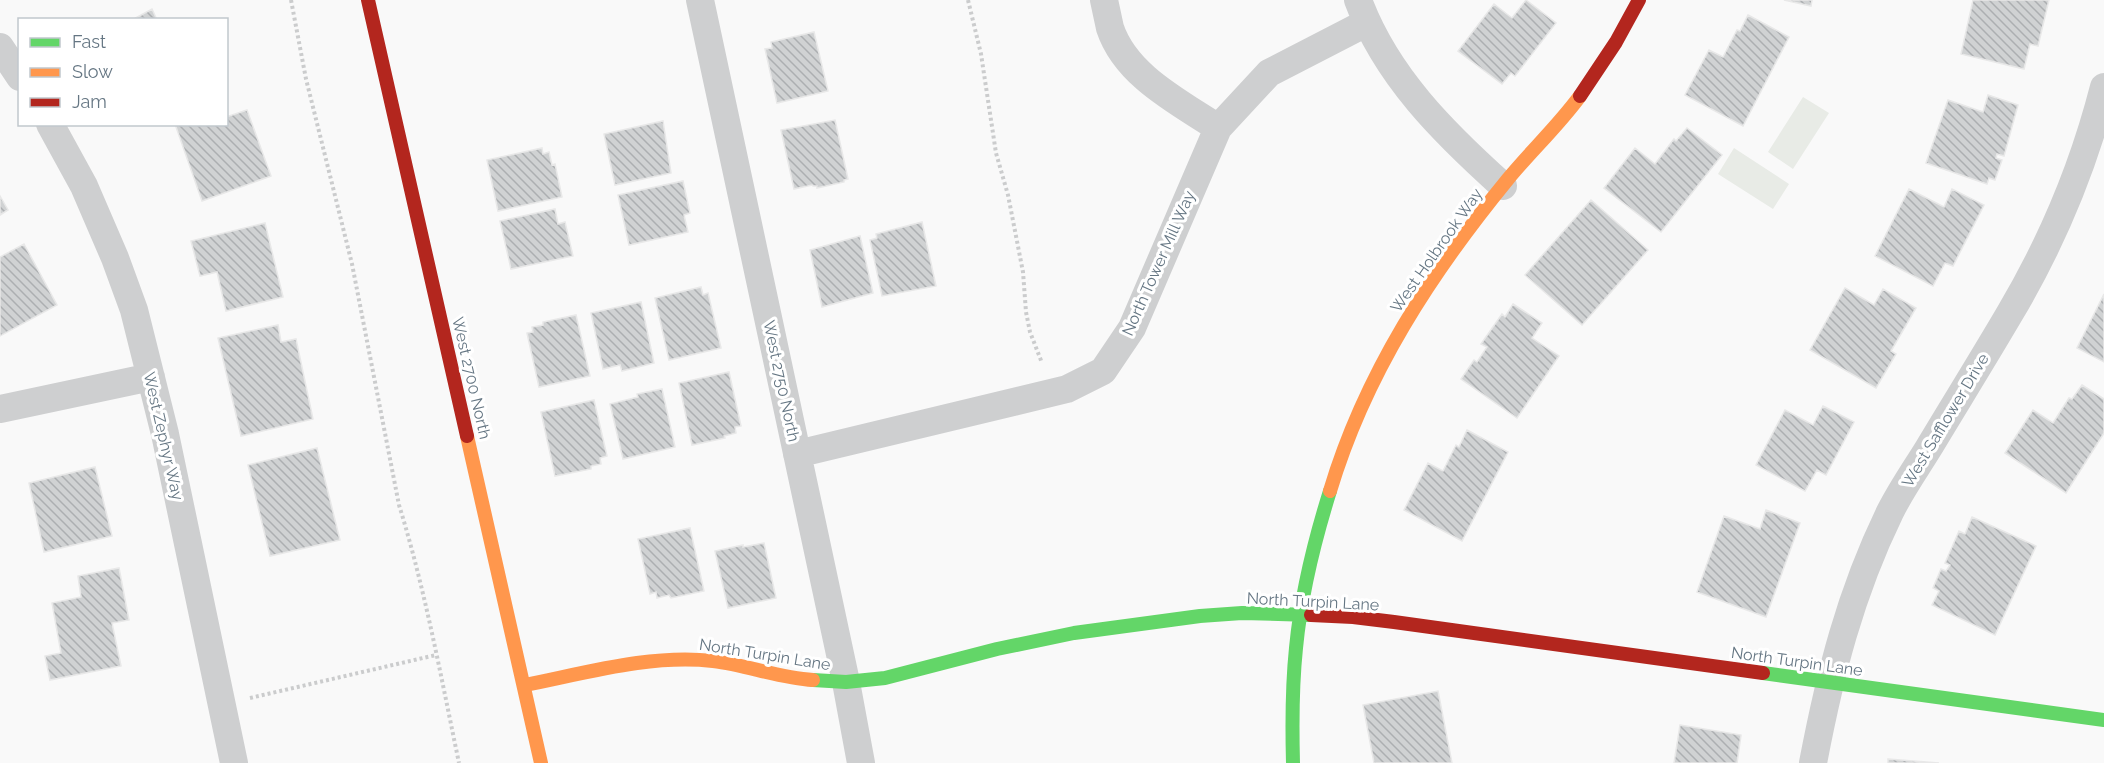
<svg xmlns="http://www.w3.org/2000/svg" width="2104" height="763" font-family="Raleway,sans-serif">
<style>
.grass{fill:#e8ebe6}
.building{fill:url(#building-back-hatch);stroke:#e8e8e8;stroke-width:1.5}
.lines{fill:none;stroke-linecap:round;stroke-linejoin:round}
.path{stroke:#cbcccd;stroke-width:4;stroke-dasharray:3 3;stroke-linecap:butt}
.street{stroke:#cecfd0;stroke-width:28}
.fast{stroke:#63d668;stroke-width:14}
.slow{stroke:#ff974d;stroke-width:14}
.jam{stroke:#b3261e;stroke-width:14}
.labels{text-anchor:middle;stroke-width:6;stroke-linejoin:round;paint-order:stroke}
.street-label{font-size:16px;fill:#657683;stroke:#fff}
</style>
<defs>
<pattern id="building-back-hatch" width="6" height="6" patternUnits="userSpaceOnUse" patternTransform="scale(1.5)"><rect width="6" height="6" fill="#d0d2d3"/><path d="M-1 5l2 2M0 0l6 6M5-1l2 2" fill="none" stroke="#acafb1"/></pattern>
</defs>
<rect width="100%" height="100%" fill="#f9f9f9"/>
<!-- grass -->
<path class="grass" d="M1803,97l26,16 -36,56 -25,-17z
M1734,148l55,36 -16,25 -55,-35z"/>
<!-- building -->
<path class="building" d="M1526,0l30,23 -41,53 -4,-3 -9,11 -44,-33 36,-47 18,14z
M1784,0h28l-1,6z
M1973,0h76l-11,46 -8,-2 -6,25 -63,-15z
M152,9l5,11h-25z
M1748,15l41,22 -46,89 -58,-31 24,-45 14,7 14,-27 3,1z
M814,32l14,59 -51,12 -12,-54 7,-1 -1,-6z
M1988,95l30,10 -14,51 -7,-2 -1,4 6,2 -7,20 -6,-2 -2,6 -61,-21 22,-63 35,12z
M247,110l24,66 -69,25 -27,-77h51v-7z
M835,120l13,59 -4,1v2l-27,6v-2h-4l-1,-1 -18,4 -13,-59z
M663,121l8,52 -56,12 -11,-51z
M1687,128l35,27 -61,77 -57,-44 31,-40 20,16 19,-25 2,2z
M542,148l1,6 6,-2 3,13 3,-1 7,33 -64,14 -11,-51z
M683,181l7,32 -6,2 4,17 -59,13 -11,-50z
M1909,189l35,18 8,-18 32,16 -31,61 -8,-3 -12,23 -58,-30z
M0,196l8,14 -8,5z
M1591,200l57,50 -66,75 -57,-50z
M555,209l3,15 7,-2 8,34 -62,13 -11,-48z
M922,222l14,64 -54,10 -12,-56 7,-2 -1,-4z
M265,223l18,74 -57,14 -9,-39 -17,4 -9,-35z
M860,236l13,57 -51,14 -12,-57z
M24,244l33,61 -57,31v-79z
M701,287l2,8 5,-2 13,55 -52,12 -14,-62z
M1845,288l29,17 9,-16 33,19 -25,43 5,3 -20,34 -66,-38z
M2104,294v68l-27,-14z
M641,302l13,61 -32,8 -2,-6 -17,4 -12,-56z
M1513,304l29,19 -10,15 27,18 -42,62 -56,-39 13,-19 3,2 10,-15 -6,-3 21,-30 3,3z
M576,315l14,61 -51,11 -12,-54 6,-1 -1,-5 11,-2v-3z
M278,325l3,17 15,-3 17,80 -72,17 -23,-98z
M729,372l12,54 -6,1 1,6 -12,3 1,2 -33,7 -13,-62z
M2082,385l22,14v34l-38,60 -61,-40 28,-43 20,13 16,-25 3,1z
M662,389l13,58 -52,12 -13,-55 28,-7 -1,-3z
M594,400l13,56 -7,2 1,6 -10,2v3l-36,7 -14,-64z
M1823,406l31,16 -28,53 -9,-5 -12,21 -49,-26 29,-55 28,15z
M1467,430l41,22 -46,89 -58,-31 24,-47 15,8 13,-26 3,2z
M317,448l23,92 -70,16 -22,-91z
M95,467l17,69 -68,16 -15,-69z
M1766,510l34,13 -34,94 -69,-25 27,-76 36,13z
M1972,517l64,29 -41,89 -63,-30 7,-14 -6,-3 8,-19 5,2 4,-6 -5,-2 14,-32 6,3z
M690,528l14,63 -33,7 -2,-3 -12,3 -1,-6 -6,2 -12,-55z
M764,543l12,55 -48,10 -13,-57 28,-6v2z
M119,568l10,52 -17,3 9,43 -71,14 -5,-24 16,-3 -9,-50 29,-6 -3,-21z
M1438,691l14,72h-78l-11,-58z
M1680,725l61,10 -4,28h-63z
M1888,759l51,4h-51z"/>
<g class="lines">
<!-- path -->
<path class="path" d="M291,0l15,79 46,185 47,241c26,84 42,172 60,258
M968,0l13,54 15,99 12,42 15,77 3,40 4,20 12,31
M250,698l186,-43"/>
<!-- street -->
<path class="street" d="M700,0l146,682 15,81
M1104,0c2,9 4,19 6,28 16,48 69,74 108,100
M1358,0c28,76 86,133 145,186
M0,47l20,30
M50,124l34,62 31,72 19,52 31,124 69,329
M0,409l151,-32
M797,454l270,-65 36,-18 29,-43 86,-200 51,-55 97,-50
M1813,763c17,-89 37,-169 77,-251 11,-22 25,-42 38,-63 27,-45 55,-90 82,-136 41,-69 74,-148 94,-226"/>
<!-- fast -->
<path class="fast" d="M1763,673l341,47
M813,680l33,2 39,-4 112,-29 77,-16 126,-17 42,-3 69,2
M1293,763c-1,-38 -1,-77 3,-115 5,-53 18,-106 34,-157"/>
<!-- slow -->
<path class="slow" d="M467,436l74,327
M1330,491c35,-117 101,-218 178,-312 23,-28 50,-53 72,-83
M525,685c61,-12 125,-31 188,-24 34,4 66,17 100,19"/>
<!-- jam -->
<path class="jam" d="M368,0l99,436
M1580,96l36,-54 23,-42
M1311,615l42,2 41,5 369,51"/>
</g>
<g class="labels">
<!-- street labels -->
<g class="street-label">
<text transform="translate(1436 250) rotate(-55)" y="6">West Holbrook Way</text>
<text transform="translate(1158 263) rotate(-66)" y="6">North Tower Mill Way</text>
<text transform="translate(472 378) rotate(77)" y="6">West 2700 North</text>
<text transform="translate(782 381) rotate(78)" y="6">West 2750 North</text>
<text transform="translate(1945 420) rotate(-59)" y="6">West Safflower Drive</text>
<text transform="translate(164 436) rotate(77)" y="6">West Zephyr Way</text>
<text transform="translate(1313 601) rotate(3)" y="6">North Turpin Lane</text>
<text transform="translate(765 654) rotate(9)" y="6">North Turpin Lane</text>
<text transform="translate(1797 661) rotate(8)" y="6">North Turpin Lane</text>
</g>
</g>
<!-- legend -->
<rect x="18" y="18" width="210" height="108" fill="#ffffff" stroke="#c1c8cd" stroke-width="1.5"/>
<rect x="30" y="38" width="30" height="9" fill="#63d668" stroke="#c1c8cd" stroke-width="1.5"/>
<text x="72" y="48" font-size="18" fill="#657683">Fast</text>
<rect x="30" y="68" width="30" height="9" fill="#ff974d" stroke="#c1c8cd" stroke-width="1.5"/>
<text x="72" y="78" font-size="18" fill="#657683">Slow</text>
<rect x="30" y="98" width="30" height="9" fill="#b3261e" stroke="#c1c8cd" stroke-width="1.5"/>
<text x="72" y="108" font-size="18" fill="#657683">Jam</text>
</svg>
